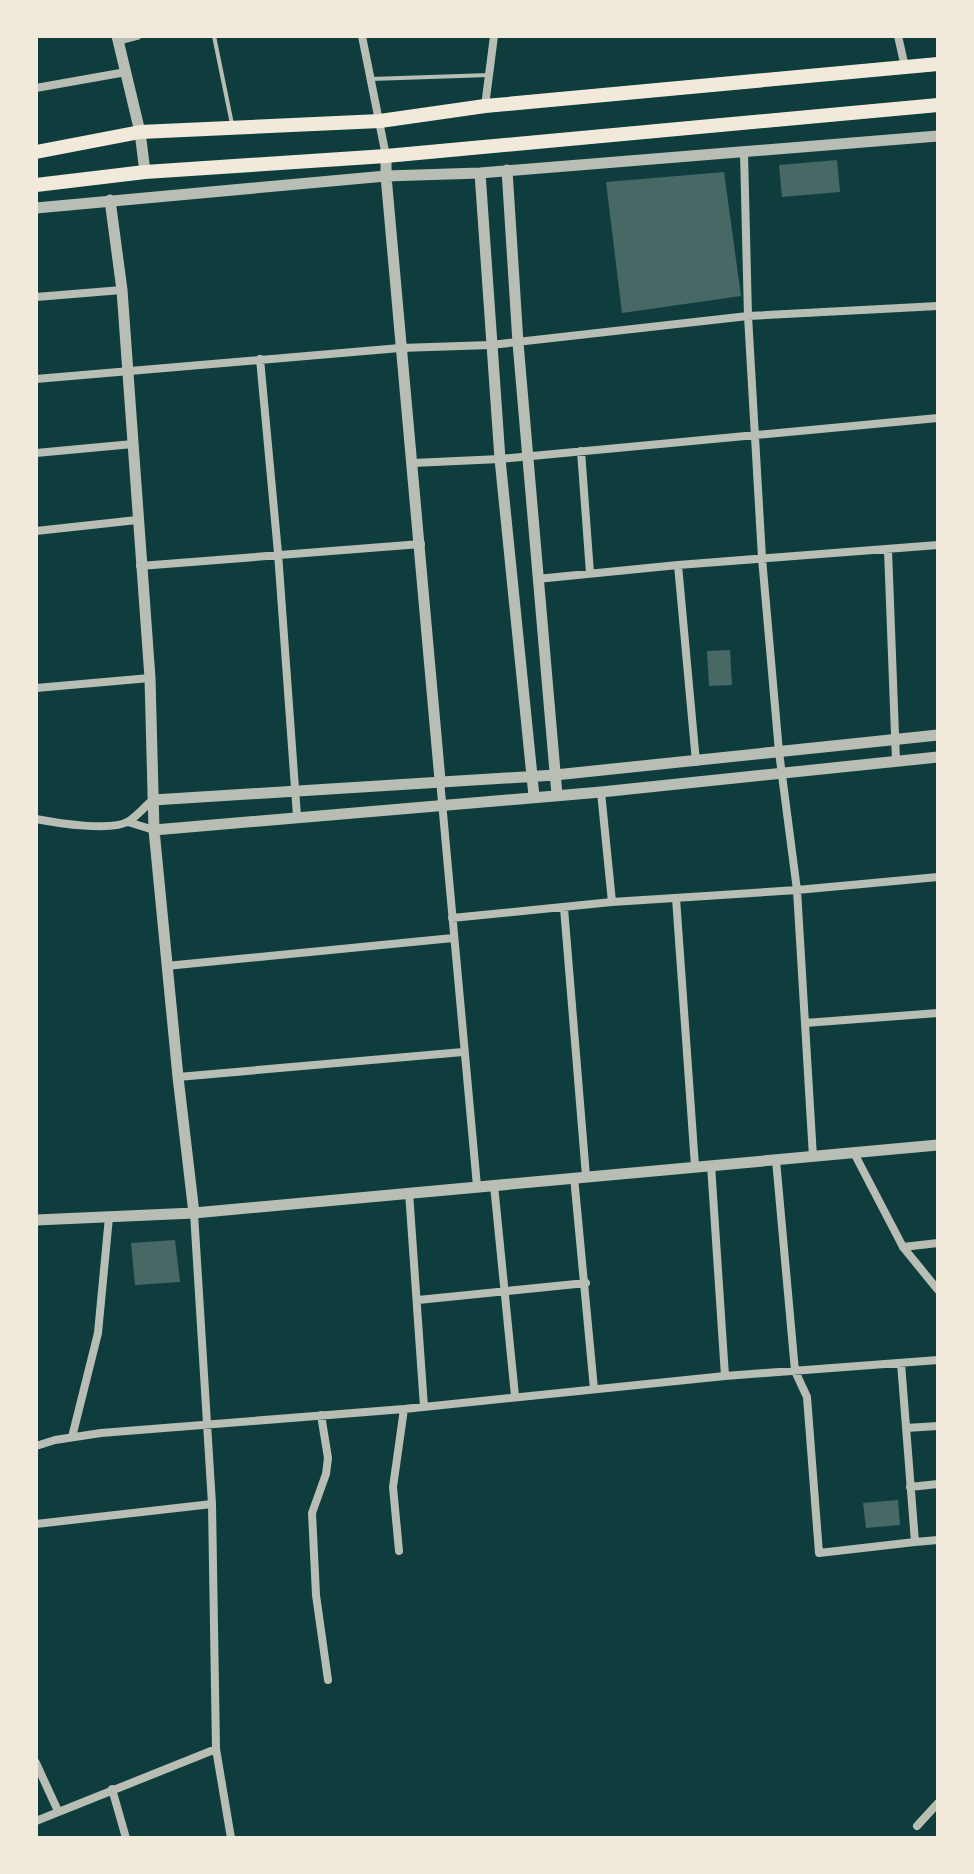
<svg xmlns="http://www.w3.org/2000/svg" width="974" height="1874" font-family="'Varela Round',sans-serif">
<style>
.building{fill:#486865}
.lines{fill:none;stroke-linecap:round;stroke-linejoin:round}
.service{stroke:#b8beb3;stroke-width:4}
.minor{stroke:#b8beb3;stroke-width:8}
.tertiary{stroke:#b8beb3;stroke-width:11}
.primary{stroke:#f1e9da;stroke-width:14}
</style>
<rect width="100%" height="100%" fill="#0f3d3e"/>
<!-- building -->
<path class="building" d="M837,160l3,32 -58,5 -3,-32z
M724,172l17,124 -119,17 -16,-131z
M730,650l2,35 -23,1 -2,-35z
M175,1240l5,42 -45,3 -4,-42z
M898,1500l2,25 -34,3 -3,-25z"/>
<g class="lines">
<!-- service -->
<path class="service" d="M214,36l18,88
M371,79l118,-4"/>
<!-- minor -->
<path class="minor" d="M362,36l24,120
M898,36l7,31
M118,41l19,-5
M36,88l90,-16
M485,106l9,-70
M744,153l4,163 14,242 17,194 18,138 16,267
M36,297l86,-7
M260,359l18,194 19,263
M36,379l364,-31 91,-3 257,-29 190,-10
M581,451l9,122
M36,453l97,-9
M413,463l87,-4 438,-41
M36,531l101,-11
M888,550l8,211
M678,565l18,197
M140,566l281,-22
M537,579l141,-14 260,-20
M36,688l114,-10
M440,780l37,406
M601,792l11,110
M36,819c21,4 76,13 93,2 9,-6 16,-15 24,-21
M128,822l26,8
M676,898l19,268
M564,908l22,268
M452,918l160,-16 185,-12 141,-13
M166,966l287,-28
M805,1023l133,-10
M178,1077l285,-25
M854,1153l49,94 35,43
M776,1160l19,211 12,26 12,156 96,-11 -14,-179
M711,1165l14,211
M574,1177l20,212
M494,1185l21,211
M409,1192l15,215
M194,1213l18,291 4,245 15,89
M903,1247l35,-4
M418,1300l168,-17
M321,1415l7,43 -2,16 -14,39 4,82 12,85
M906,1428l32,-2
M72,1437l26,-104 11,-116
M36,1446l19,-6 46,-7 303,-24 321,-33 213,-16
M910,1487l28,-3
M36,1524l176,-20
M915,1542l23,-2
M399,1551l-6,-64 11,-78
M36,1763l22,48
M112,1789l14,49
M36,1821l180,-72
M917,1826l21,-23"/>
<!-- tertiary -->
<path class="tertiary" d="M117,36l23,96 5,40
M386,156v20l94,-3 458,-37
M507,170l11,173 39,452
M480,173l20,286 34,337
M110,200l12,90 28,388 4,152 24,247 16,136
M36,208l350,-32 54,604
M153,800l402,-25 383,-40
M154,830l447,-38 337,-35
M36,1220l158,-7 744,-68"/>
<!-- primary -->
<path class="primary" d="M36,152l104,-20 240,-11 105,-15 453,-42
M36,185l109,-13 241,-16 552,-51"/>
</g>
<!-- border -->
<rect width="974" height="1874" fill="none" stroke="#f1e9da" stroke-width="76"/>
</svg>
